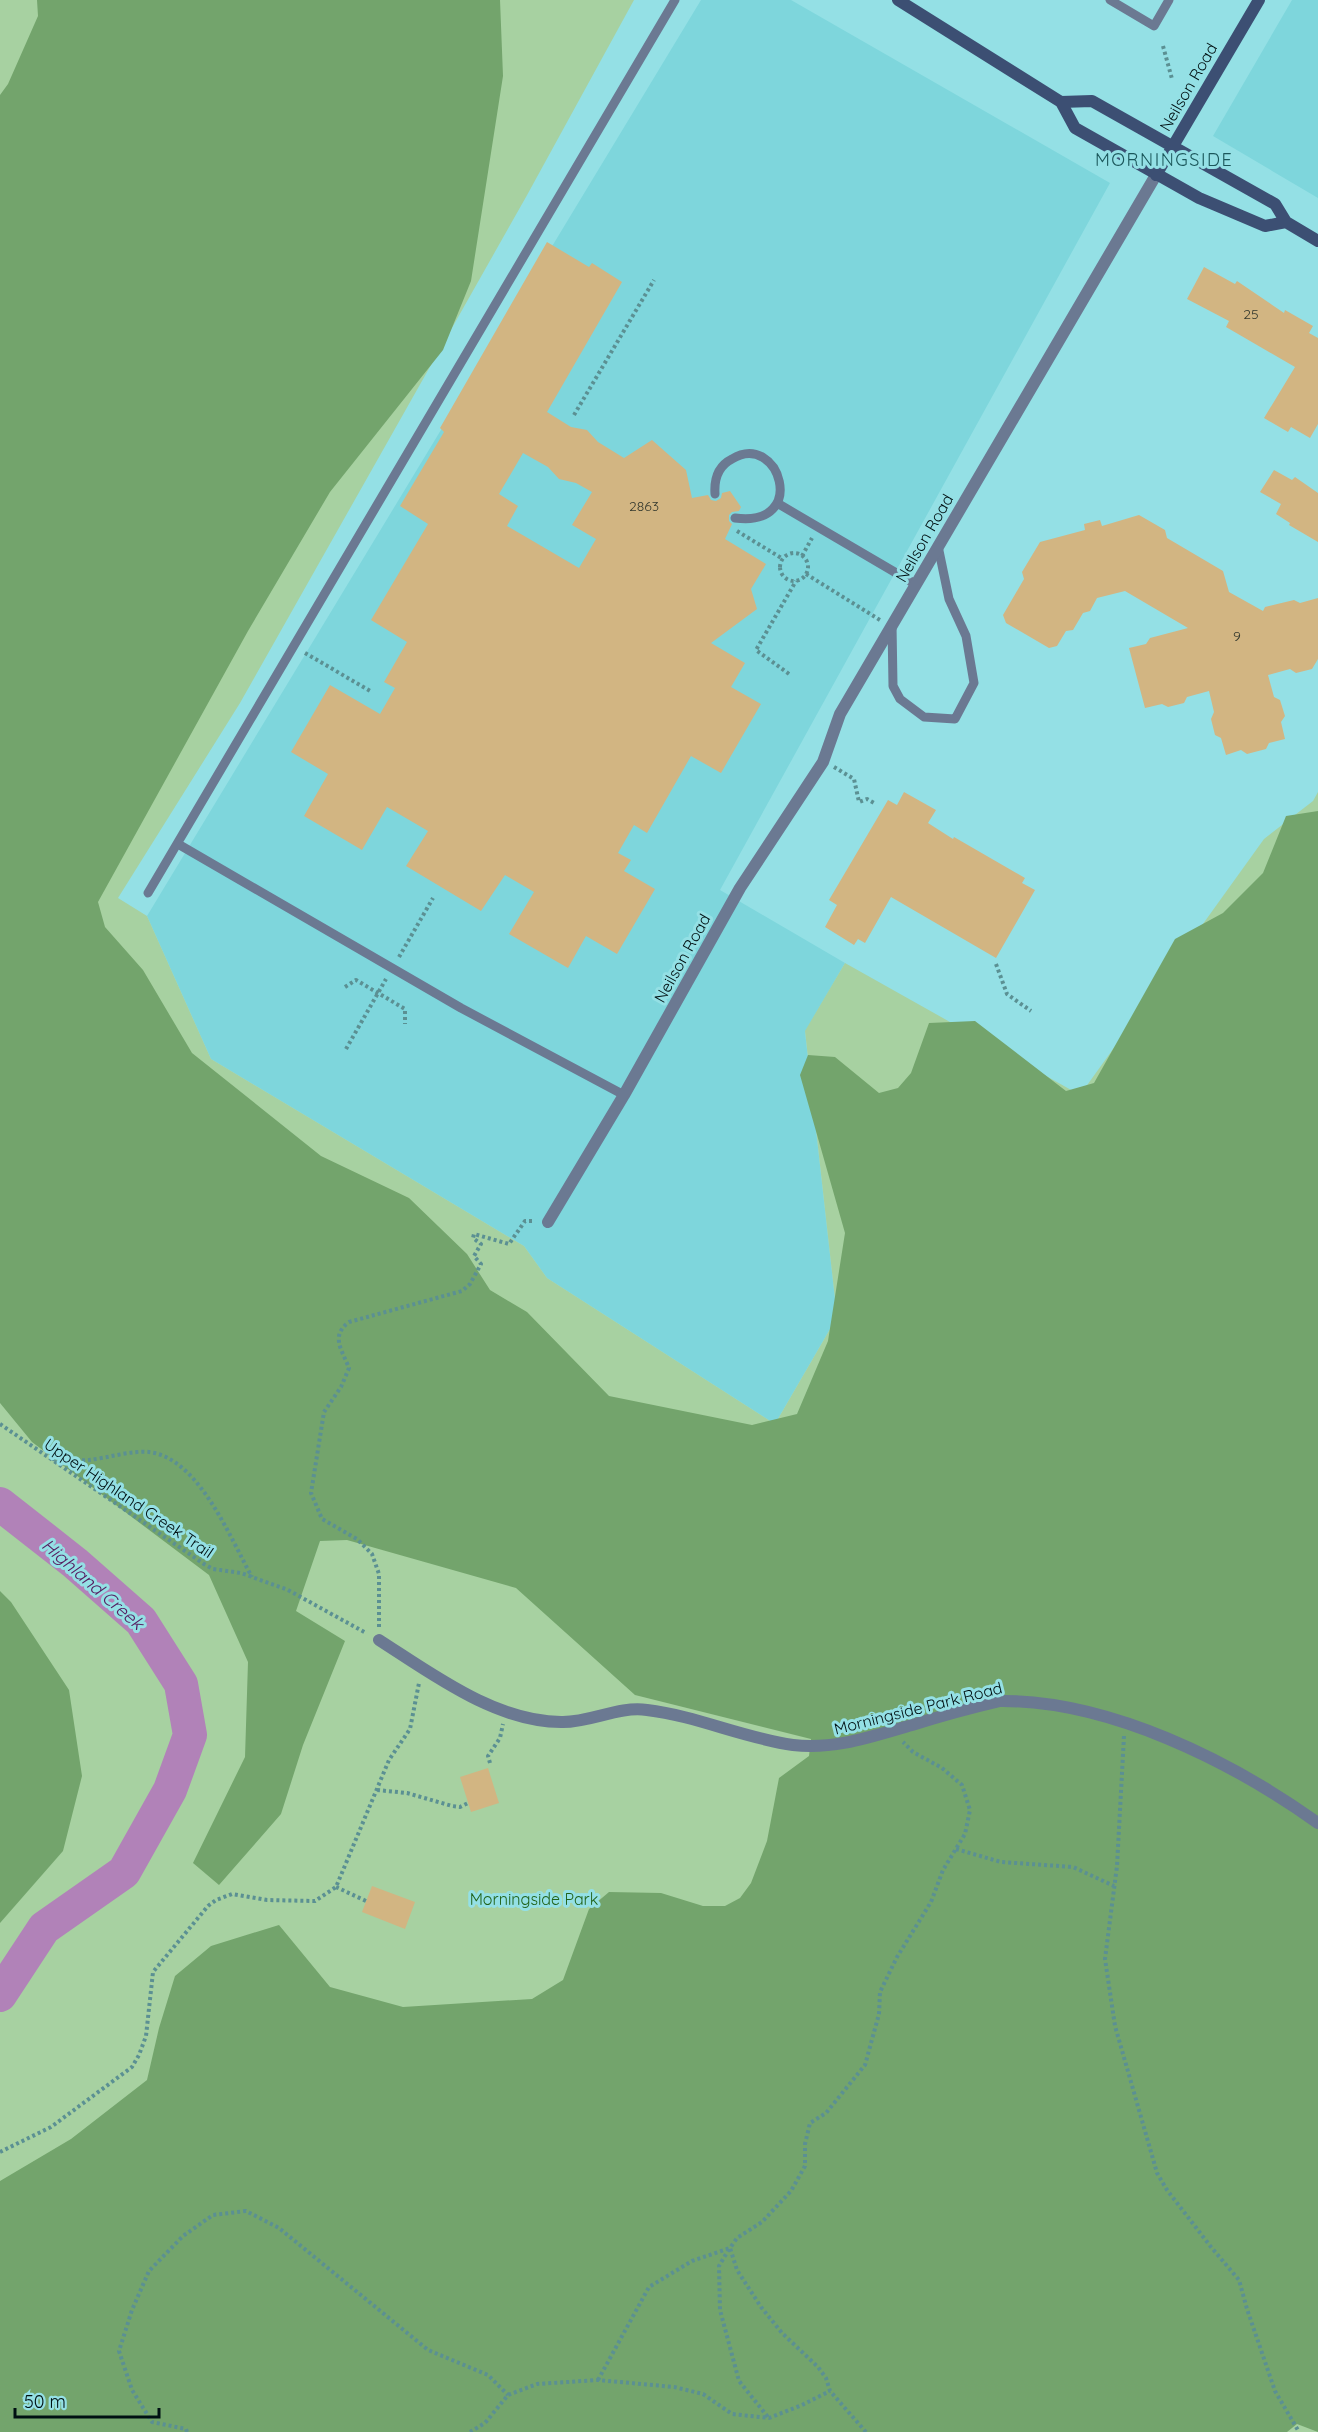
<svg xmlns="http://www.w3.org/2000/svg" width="1318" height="2432" viewBox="0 0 1318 2432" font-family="Quicksand,sans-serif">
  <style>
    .built { fill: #7ed6dc }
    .green { fill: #a7d1a1 }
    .forest { fill: #73a46c }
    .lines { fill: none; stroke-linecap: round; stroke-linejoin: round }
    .river { stroke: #b182b8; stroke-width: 34 }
    .building { fill: #d2b582; fill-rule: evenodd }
    .path { stroke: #5b9093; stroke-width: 4; stroke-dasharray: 3 3; stroke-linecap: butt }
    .lane { stroke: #6b7992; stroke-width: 9 }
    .street { stroke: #6b7992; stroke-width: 12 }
    .secondary { stroke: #3c4f73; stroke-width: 12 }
    .labels { text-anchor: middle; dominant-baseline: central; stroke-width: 6; stroke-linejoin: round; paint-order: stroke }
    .number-label { font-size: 14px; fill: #34392e }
    .street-label { font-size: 16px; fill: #001012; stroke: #94e0e5 }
    .park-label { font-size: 16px; fill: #21631a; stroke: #94e0e5 }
    .neighbourhood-label { font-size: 18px; letter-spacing: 1.5px; fill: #1b575b; stroke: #94e0e5 }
    .water-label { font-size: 18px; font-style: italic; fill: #561b5f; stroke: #94e0e5 }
  </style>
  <rect width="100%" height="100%" fill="#94e0e5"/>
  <path class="built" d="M701,0h90l319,183 -390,707 125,73 -40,69 32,285 -62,107 -228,-146 -23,-32 -313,-187 -64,-143z
    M1292,0h26v198l-105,-62z"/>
  <path class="green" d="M0,0h634l-108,197 -286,506 -122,195 29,18 64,143 313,187 23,32 228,146 62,-107 -32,-286 40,-68 235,132 184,-256 49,-38 5,-9v1640h-1318z"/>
  <path class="forest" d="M37,0h463l3,76 -32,205 -28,69 -113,142 -82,139 -150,271 7,25 38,43 49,83 129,103 88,42 58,56 23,36 37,22 82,84 143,29 45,-11 31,-73 17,-108 -45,-158 8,-20 27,2 44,36 19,-5 13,-15 18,-50 46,-2 91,70 28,-8 81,-144 48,-26 40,-40 23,-57 32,-5v1621l-21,-8 -10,8h-1287v-251l71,-42 76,-59 12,-52 16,-52 36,-30 68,-21 51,62 73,20 129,-8 31,-19 26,-71 20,-17 52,1 42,13h22l15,-8 11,-15 16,-42 12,-63 30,-22 2,-17 -176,-44 -119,-107 -169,-48 -27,1 -24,70 49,30 -42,104 -22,69 -62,71 -26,-22 52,-106 3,-95 -39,-87 -177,-133 -32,-39v-1308l8,-11 30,-68z
    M0,1591l11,11 58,88 13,86 -19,75 -63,72z"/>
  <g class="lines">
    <path class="river" d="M0,1504l75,59 66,58 40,63 9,51 -20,55 -46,82 -80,56 -44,67"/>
  </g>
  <path class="building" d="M547,242l42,25 3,-4 30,19 -75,130 24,15 16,3 11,12 26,16 28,-18 34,30 6,28 16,-3 3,5 5,1 5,-3 1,-5 8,-2 11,16 -2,4 -7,1 -3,3v6l3,3 -7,15 41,25 -15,25 6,20 -46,34 34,20 -14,24 30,17 -40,69 -30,-17 -44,77 -13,-8 -16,28 13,7 -7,11 31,18 -38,65 -31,-18 -18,32 -59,-34 25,-42 -29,-17 -24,36 -75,-45 22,-35 -41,-24 -25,43 -58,-34 24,-42 -37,-22 39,-67 50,29 15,-26 -11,-6 23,-40 -36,-22 57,-96 -28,-18 44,-74 -4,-4zM523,453l25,14 11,12 17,4 16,9 -20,33 24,14 -17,29 -72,-42 11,-20 -19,-12z
    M1204,267l31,17 2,-3 47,32 1,-3 28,16 -4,7 9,5v86l-8,14 -19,-11 -3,5 -24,-14 31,-51 -69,-40 3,-6 -42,-22z
    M1274,470l18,10 3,-3 23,16v49l-29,-17 1,-2 -14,-9 5,-10 -21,-12z
    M1139,515l26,15 2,8 56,33 6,21 34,19 2,-4 29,-7 6,3 18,-5v61l-6,10 -16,4 -6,-4 -22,6 6,22 6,3 5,16 -4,6 4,17 -16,4 -3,6 -19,5 -6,-4 -15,5 -5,-17 -6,-3 -4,-16 3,-7 -5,-21 -22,6 -3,6 -16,4 -6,-3 -17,4 -16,-60 17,-4 4,-6 38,-10 -63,-37 -28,7 -7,13 -7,2 -10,17 -7,1 -9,15 -8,2 -43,-25 -3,-8 21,-36 -2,-7 18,-30 45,-12 -1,-6 16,-4 2,6z
    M904,792l32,18 -8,13 25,16 1,-2 71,41 -3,5 13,7 -39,68 -105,-61 -26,46 -7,-4 -4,6 -29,-18 12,-22 -8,-5 59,-100 9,5z
    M488,1768l11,35 -28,9 -11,-35z
    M372,1886l43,16 -10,27 -43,-17z"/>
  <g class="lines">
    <path class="path" d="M1163,46l9,33
      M574,415l80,-135
      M737,531l46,28
      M780 567a14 14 0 1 1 28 0a14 14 0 1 1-28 0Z
      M802,556l10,-18
      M806,574l74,46
      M305,653l67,39
      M789,674l-33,-24 40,-69
      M834,767l20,12 5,23 8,-3 9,5
      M399,957l34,-59
      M996,964l11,30 24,17
      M345,987l11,-7 49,29v15
      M346,1049l40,-70
      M0,1424l204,140 9,5 28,4 47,17 78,43
      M52,1459c12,1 25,2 37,1 18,-2 44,-10 60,-8 50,6 81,86 103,125
      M379,1627v-53l-7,-20 -15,-15 -35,-20 -11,-26 13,-81 17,-25 8,-19c-7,-18 -19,-32 0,-46l113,-31 8,-7 11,-20 -7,-8 7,-12 -8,-6 1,-4 35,10 16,-23h8
      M1124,1736l-7,130 -12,93 10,67 42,147 10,17 44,57 28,33 8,29 28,82 24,41
      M490,1763l-2,-7 12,-18 3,-14
      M377,1790l30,3 45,13 8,1 8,-4
      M956,1849l45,13 72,5 41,19
      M336,1887l30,14
      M0,2152l51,-25 81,-60 7,-12 7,-19 7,-64 55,-66 8,-6 16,-6 35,6 48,1 21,-14 53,-127 21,-31 9,-46
      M729,2249l-10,17 1,44 19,71 29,36
      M598,2380l51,-93 43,-26 38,-13
      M187,2432l-1,-3 -34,-7 -20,-32 -13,-39 13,-41 17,-39 34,-35 30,-21 33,-4 33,17 149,122 60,25 20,20
      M470,2432l15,-9 23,-28 29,-11 61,-4 76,7 29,7 29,20 37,4 33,-13 28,-14
      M866,2432l-36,-41 -4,-13 -8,-11 -36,-34 -21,-26 -24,-37 -7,-22 7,-10 25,-16 29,-31 14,-25v-22l5,-21 16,-10 39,-48 14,-51 1,-22 17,-35 34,-55 12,-32 22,-36 5,-24 -8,-25 -20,-17 -29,-16 -10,-10"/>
    <path class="lane" d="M1110,0l44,26 15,-26
      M715,494c-1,-15 3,-28 17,-35 47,-29 78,69 3,59
      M777,503l138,81
      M892,624l1,62 7,13 24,18 31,2 19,-36 -8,-47 -17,-37 -11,-53
      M178,844l283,164 163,87
      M148,893l527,-893"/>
    <path class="street" d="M548,1222l76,-127 116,-207 83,-126 17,-48 316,-539
      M379,1640c53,34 118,83 184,82 29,0 55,-16 84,-12 50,6 96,28 146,35 42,5 80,-9 119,-20 29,-9 58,-17 88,-24 109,-1 231,60 318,122"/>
    <path class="secondary" d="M898,0l163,102 14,26 124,70 66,28 21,-4
      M1061,102l31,-1 183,103 11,18 32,19
      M1156,175l103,-175"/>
  </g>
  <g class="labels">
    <g class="number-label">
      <text x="1251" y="314">25</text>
      <text x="644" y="506">2863</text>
      <text x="1237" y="636">9</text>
    </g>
    <g class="street-label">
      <text transform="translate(1188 87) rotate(-60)">Neilson Road</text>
      <text transform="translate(924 538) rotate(-60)">Neilson Road</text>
      <text transform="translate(682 958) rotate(-61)">Neilson Road</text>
      <text transform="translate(129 1498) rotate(34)">Upper Highland Creek Trail</text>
      <text transform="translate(918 1708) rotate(-14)">Morningside Park Road</text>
    </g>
    <g class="park-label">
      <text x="534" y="1899">Morningside Park</text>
    </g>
    <g class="neighbourhood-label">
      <text x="1164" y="159">MORNINGSIDE</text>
    </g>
    <g class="water-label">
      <text transform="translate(93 1584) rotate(41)">Highland Creek</text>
    </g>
  </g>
  <path d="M15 2408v9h144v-9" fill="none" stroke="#001012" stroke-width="3"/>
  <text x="24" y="2408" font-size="18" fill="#001012" stroke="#94e0e5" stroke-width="4.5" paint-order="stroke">50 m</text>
</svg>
